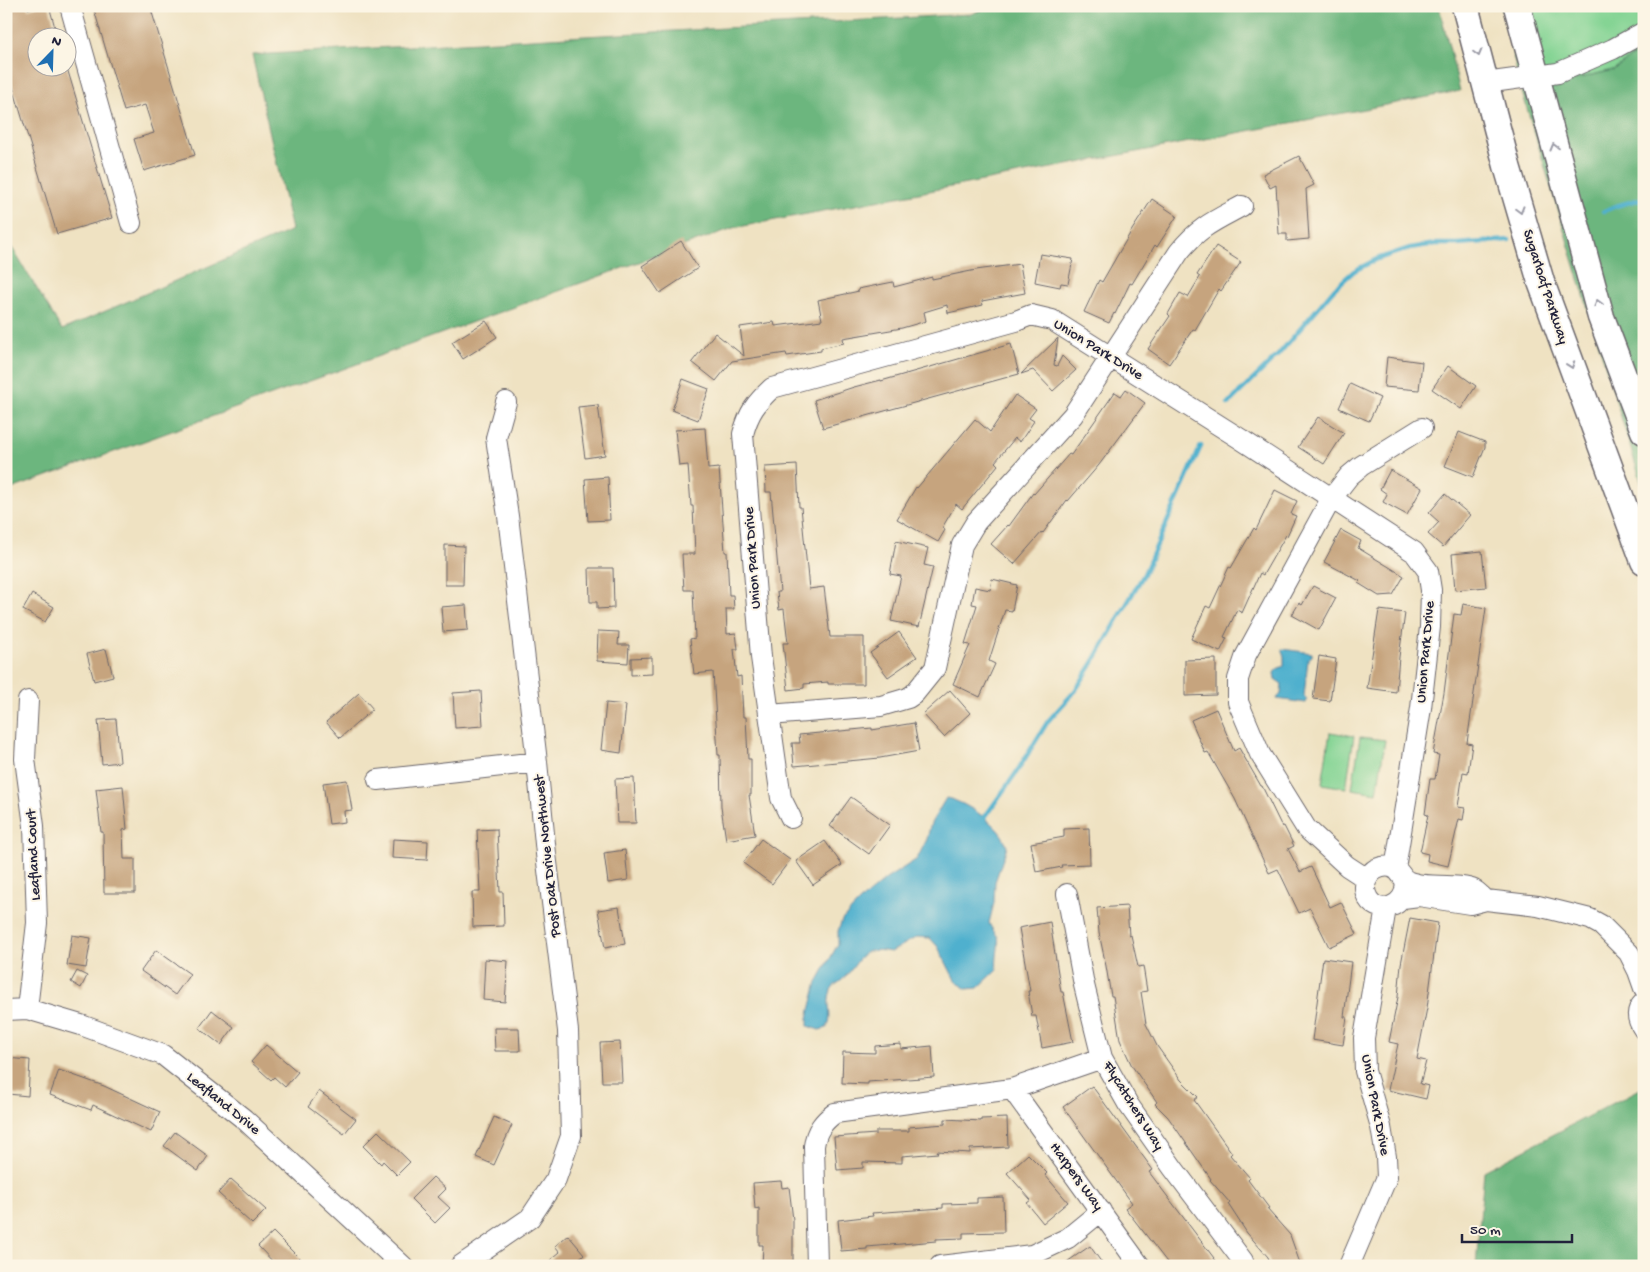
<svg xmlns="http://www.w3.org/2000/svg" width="1650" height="1272" viewBox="0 0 1650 1272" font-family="'Gochi Hand',sans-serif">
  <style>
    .green { fill: #85d494; stroke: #547b68 }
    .forest { fill: #6cb67e; stroke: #476c5c }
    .water { fill: #4fb0ce; stroke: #386984 }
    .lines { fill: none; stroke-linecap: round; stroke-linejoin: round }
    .stream { stroke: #4fb0ce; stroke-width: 4.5 }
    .building { fill: #c6a47e }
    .minor-casing { stroke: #6a656a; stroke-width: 22 }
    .major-casing { stroke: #6a656a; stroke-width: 29 }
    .minor { stroke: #fff; stroke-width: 20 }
    .major { stroke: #fff; stroke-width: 26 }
    .oneway { stroke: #9c9ca7 }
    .labels { text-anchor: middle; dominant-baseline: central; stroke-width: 4; stroke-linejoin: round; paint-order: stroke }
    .street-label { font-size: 15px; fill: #22223b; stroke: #fcf5e5 }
  </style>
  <rect width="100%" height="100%" fill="#fcf5e5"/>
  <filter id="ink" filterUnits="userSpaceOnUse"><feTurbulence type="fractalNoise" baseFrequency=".02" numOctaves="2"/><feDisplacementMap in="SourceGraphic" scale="10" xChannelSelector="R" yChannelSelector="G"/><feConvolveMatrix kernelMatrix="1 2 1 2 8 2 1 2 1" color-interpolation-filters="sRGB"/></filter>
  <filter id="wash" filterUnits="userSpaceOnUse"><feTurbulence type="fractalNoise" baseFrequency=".0096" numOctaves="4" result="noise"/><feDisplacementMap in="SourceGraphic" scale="20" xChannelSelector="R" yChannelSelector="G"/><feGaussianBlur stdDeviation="1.12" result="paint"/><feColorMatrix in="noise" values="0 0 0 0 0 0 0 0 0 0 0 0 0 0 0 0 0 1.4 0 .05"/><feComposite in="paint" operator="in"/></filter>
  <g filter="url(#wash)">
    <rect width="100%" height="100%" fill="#efe2c2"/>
    <path class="green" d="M1501,6h143v42l-31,22 -91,22z
      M1330,732l24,4 -8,52 -24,-4z
      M1360,737l25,3 -8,53 -25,-4z"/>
    <path class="forest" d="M993,6h446l21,85 -727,137 -727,263v-253l56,92 230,-100 -40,-175 719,-41z
      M1644,48v444l-122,-400 91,-22z
      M1644,1087v179h-168l8,-95z"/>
    <path class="water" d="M1282,649l30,4v3l-4,3 -4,37 3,4 -1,3 -29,-4 1,-2 3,-3 1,-10 -7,-5 -1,-6 3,-4 7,-3v-10l-2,-4z
      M946,798c19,3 58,29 61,49l-12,35 -1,21 -5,20c2,5 6,10 9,14 2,7 -3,22 -1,33l-19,18 -12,1 -11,-9 -17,-33 -8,-9 -13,-1 -26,15c-33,-6 -27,5 -46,25 -4,5 -12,8 -14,13 -6,16 3,23 -4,38l-8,2 -11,-4v-8l9,-36 21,-38v-13l4,-11 17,-18 27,-23 31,-20 10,-20 4,-16z"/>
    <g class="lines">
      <path class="stream" d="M1604,211l12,-5 28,-8
        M1228,404l50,-49 56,-66 20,-18 23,-12 33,-11 25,-4h22l52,-4
        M984,818l32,-45 32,-52 27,-30 16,-25 53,-92 57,-128"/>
    </g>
    <g id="blocks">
      <path class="building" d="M6,6h21l1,3 10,-3h11l9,32h-20v30h29l45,150 -55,16 -51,-170z
        M93,6h57l45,149 -51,16 -10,-32 20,-6 -9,-28 -21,6z
        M1299,156l15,29 -8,4 3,50 -22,2v-7h-8l-3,-49 -6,3 -7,-14z
        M1152,199l25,17 -20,31 -2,-2 -23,39 -2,-1 -15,31 -1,-1 -5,10 -25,-11 15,-32 3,2 30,-52z
        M681,241l17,27 -38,25 -18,-27z
        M1216,246l25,16 -20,29 -2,-2 -24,41 -2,-1 -24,35 -21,-15 22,-33 -2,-2 12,-21 8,4 12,-20 -3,-2z
        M1040,254l33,5 -5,25 -7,-1 -1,4 -25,-5z
        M1020,264l5,29 -43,8 1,4 -35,8 -1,-8 -23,7 2,9 -24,7 -59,10 1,5 -23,5v3l-34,5 -1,-3 -54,8 -16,20 -24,-19 23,-29 29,23 -4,-29 34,-5 1,4 47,-6 -4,-20 41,-9 -1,-2 35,-7 1,5 38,-10v2l44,-9z
        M486,321l11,16 -34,22 -11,-17z
        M1058,338l-4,27 3,1 5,-10 14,14 -23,21 -20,-21 -12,4z
        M1011,344l8,30 -196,54 -9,-28 40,-13 27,-7v1z
        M1387,357l35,5 -3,28 -35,-3z
        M1448,366l28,20 -15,23 -29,-20z
        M683,379l26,10 -11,31 -26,-10z
        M1350,384l30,14 -11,23 -30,-13z
        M1126,389l19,14 -46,62 -31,36 -1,-1 -24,33 -1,-1 -28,32 -23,-20 17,-19 1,1 24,-33 1,1 35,-40 2,1 44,-63 6,4z
        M1015,395l21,14 -7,9 5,3 -14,21 -5,-4 -20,24 3,3 -36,44 -6,-5 -14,24 3,2 -7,12 -41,-23 19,-32 1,1 58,-69 15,13z
        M598,405l7,50 -20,3 -7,-51z
        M1318,417l26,16 -20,31 -26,-17z
        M705,428l3,41 11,-1 6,84h2l2,43h4l1,14h-8l1,25 9,-1 2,16h-4l3,28 4,-1 2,41h3l2,42h3v36h-2l6,40 -29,5 -5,-33 -1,-52h-2l-5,-83 -19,2 -4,-35 5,-1 -2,-48h-9l-2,-36h13l-2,-48h-2l-3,-41 -9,1 -4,-36z
        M1459,432l26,10v5l-12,30 -28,-11z
        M797,465l2,42h2l8,82 15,-2 6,50h34v47h-36v-2l-24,2v4l-16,2 -5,-47h5l-4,-34 -5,1 -2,-18h3l-9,-100h-5l-1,-25z
        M1390,470l32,18 -15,27 -24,-13 4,-8 -7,-5z
        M608,477l2,43 -22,1 -3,-42z
        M1275,490l22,11 -6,13 5,2 -9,20 -1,-1 -23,40 -3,-2 -18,40 -5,-3 -13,27 3,1 -7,14 -29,-13 15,-33 4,2 19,-41 2,1 23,-40 2,2z
        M1445,494l25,21 -27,32 -15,-13 11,-12 -10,-9z
        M1341,530l20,11 -3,7 46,28 -11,19 -14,1 -21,-13 2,-2 -36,-19z
        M896,541l32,7 -4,17 9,2 -14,60 -28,-6 10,-45 -11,-2z
        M445,545l19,1 -1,39h-18z
        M1482,551l4,36 -31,3 -3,-36z
        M589,568h24l1,40 -17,1v-7h-7z
        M992,579l25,6 -5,26 -7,-1 -16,51 6,3 -15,33 -27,-13 17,-39 -5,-1 12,-39 -5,-1 3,-17 15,3z
        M1313,586l23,12 -17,32 -27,-15 7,-12 3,2z
        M32,594l22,13 -9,15 -22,-12z
        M1463,604l23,4 -19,135 5,1 -4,29 -5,-1 -5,35 7,1 -2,12 -4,-1 -11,47 -21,-5 1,-7 -8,-2 8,-37 -3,-1 5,-35h5l4,-24 -6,-1 11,-61 10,-79 7,1z
        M466,605l2,25 -25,2 -2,-25z
        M1379,610l26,3 -6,44 -3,35 -29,-4z
        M598,631l21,1 -1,13h11l-1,18 -31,-2z
        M899,632l18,25 -29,20 -18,-24z
        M106,649l7,27 -19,5 -7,-27z
        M1319,656l17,3 -6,42 -17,-2z
        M652,657v17l-21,1v-17z
        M1216,659v36l-31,1v-36z
        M950,690l20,23 -26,24 -21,-23z
        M481,691l2,35 -28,2 -2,-35z
        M359,693l14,16 -33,29 -14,-16z
        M606,703l20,2 -5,48 -20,-3z
        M1216,709l18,42 5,-3 22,38h1l20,41 2,-1 10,20 -6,3 12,23 11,-5 19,40 11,-5 16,32 -28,13 -19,-39 -11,5 -21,-44 -9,4 -34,-74 -27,-47 -3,1 -14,-33z
        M116,719l4,43 -18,2 -4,-44z
        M914,723l5,28 -39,7 -86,8 -2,-23h8l-1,-8 73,-7v2z
        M634,778l2,45h-19l-2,-44z
        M347,780l5,30 -8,1 1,11 -16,2 -6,-41z
        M123,786l4,43 -4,1 1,29h11v34h-31l-1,-61h-2l-5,-43z
        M851,797l39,28 -21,29 -39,-28z
        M1089,828l1,36 -29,1 1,2 -26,5 -5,-29 33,-6v-8z
        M497,829l3,63h3l1,34 -31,1 -1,-35h8l-3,-62z
        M393,839l35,2 -1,19 -35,-2z
        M761,839l29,21 -18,24 -29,-21z
        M825,841l17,24 -29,20 -17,-24z
        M625,850l3,30 -20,3 -4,-30z
        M1127,906l2,30 2,-1 7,32 5,-1 4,25 -6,1 5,32 11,22 24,34 17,17 -4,3 38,53 -2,2 20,23 -2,2 21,28 -2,1 23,26 11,31h-30l-3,-9 -21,-24 -19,-29 2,-1 -20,-23 1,-1 -43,-62 -13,-13 2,-2 -25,-36 -12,-26 -7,-44h-2l-5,-30 -7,-33 -2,-25z
        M619,907l6,37 -20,4 -7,-38z
        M1410,918l28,5 -11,85 -10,51 9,2 -6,23 9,2 -3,13 -38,-9 10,-46 -9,-2 9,-45 3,-33z
        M1050,922l11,70h2l10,50 -31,6 -6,-32h-4l-4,-25h2l-11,-63z
        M72,935l19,3 -5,30 -19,-3z
        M156,950l34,24 -15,21 -34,-24z
        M1323,958l28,4 -7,55h3l-4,28 -31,-5z
        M485,959l23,2 -3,41 -22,-2z
        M77,971l10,5 -6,12 -10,-6z
        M212,1010l22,17 -13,18 -22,-17z
        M494,1028h25l1,23h-25z
        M620,1042l2,40h-20l-2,-39z
        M901,1044v5l31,-3 2,31 -66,5v2l-26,-1 1,-31 32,1v-7z
        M266,1045l32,27 -13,15 -11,-10 -3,3 -20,-18z
        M6,1058l24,2 -2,36 -20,-2 1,-13h-3z
        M59,1070l45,16 56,26 -9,20 -58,-27 -2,5 -41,-15z
        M1092,1086l61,84 -4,2 71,94h-50l-45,-58 7,-5 -69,-96z
        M319,1091l37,28 -12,15 -36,-27z
        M494,1117l18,8 -18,40 -18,-8z
        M1007,1118l1,29 -38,2v4l-33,-2 1,2 -36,3v7l-39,-1v6l-26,2 -3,-33 42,-3v-3h33v-4l36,-3v-5l36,2v-2z
        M378,1131l32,31 -13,13 -14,-14 -2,3 -18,-18z
        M175,1132l33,24 -10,15 -34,-25z
        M1028,1154l19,19 -2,2 23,27 -25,21 -16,-20 4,-3 -24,-27z
        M433,1177l13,12 -8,8 12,11 -15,15 -24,-24z
        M231,1179l35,31 -14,14 -34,-31z
        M781,1181l1,7 7,-1 4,33v46h-31l1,-21h-4v-37l-4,1 -2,-26z
        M1003,1197l1,35 -41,1v5l-27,1v2l-69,6v2l-26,2 -3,-31 35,-4 -1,-3 71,-5v-4l34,-1v-5z
        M273,1232l28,28 -6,6h-18l-19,-20z
        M568,1235l16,19 -13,12h-28l17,-14 -5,-6z
        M1090,1246l14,20h-43z"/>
    </g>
  </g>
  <g filter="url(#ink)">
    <use href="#blocks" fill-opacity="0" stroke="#6a656a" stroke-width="1"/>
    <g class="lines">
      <defs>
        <path id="minor" d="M70,6l61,217
          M1485,83l73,-10 55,-24 31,-17
          M769,715l112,-9 27,-8 6,-4 21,-26 27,-123 14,-23 97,-107 106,-163c20,-25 35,-31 63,-46
          M378,780l159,-18
          M791,818l-10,-20 -20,-141 -18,-223c6,-22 13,-31 29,-46l244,-67 15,-6 21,5 187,118 175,114 14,19 3,19 -1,37 -9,81 -26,161
          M1367,879l-20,-13 -41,-38 -46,-74 -22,-52v-23l8,-24 85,-156 18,-23 12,-10 61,-38
          M1405,880c5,28 -31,38 -39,14 -2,-7 -1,-13 3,-18 5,-9 18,-12 27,-7 4,3 6,9 10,11 2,2 8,3 11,4 14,3 46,0 57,6 4,2 8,7 12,10
          M1067,894l17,91 18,73 26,46 45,64 70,93 1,5
          M1403,898l16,-2 51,8 16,-4 52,6 52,13 11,6 28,28 9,18 6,17
          M1644,1002c-9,9 -7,18 0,28
          M27,1009l10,-86 -3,-97 -9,-67 3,-58
          M6,1010l21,-1 54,16 82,30 81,64 159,147
          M1012,1089l128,177
          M460,1266l70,-48 26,-39 15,-43 -3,-105 -22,-177 -9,-92 -29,-246 -12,-78 10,-36
          M817,1266l-3,-120c2,-16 10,-25 21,-33l177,-24 90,-31
          M940,1266l92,-11 36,-17 33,-27
          M1349,1266l38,-89 -1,-20 -5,-30 -16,-56 -1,-33 22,-130"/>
        <path id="major" d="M1465,6l42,160 34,116 103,279
          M1517,6l84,311 43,114"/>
      </defs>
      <use href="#minor" class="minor-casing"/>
      <use href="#major" class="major-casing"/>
      <use href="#minor" class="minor"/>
      <use href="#major" class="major"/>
    </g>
    <defs><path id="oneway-chevron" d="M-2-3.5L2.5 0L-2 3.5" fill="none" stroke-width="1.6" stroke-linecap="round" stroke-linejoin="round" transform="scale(1.25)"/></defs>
    <g class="oneway">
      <use href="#oneway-chevron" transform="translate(1478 53) rotate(75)"/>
      <use href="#oneway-chevron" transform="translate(1554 147) rotate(-105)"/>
      <use href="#oneway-chevron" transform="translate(1520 210) rotate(74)"/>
      <use href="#oneway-chevron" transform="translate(1598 303) rotate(-105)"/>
      <use href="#oneway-chevron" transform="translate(1571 365) rotate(70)"/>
    </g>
  </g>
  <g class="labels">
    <g class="street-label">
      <text transform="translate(1545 287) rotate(72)">Sugarloaf Parkway</text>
      <text transform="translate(1098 350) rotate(32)">Union Park Drive</text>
      <text transform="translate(753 558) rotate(-94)">Union Park Drive</text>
      <text transform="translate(1426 652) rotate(-85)">Union Park Drive</text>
      <text transform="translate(34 855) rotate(-93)">Leafland Court</text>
      <text transform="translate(548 856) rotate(-96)">Post Oak Drive Northwest</text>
      <text transform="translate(223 1104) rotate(39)">Leafland Drive</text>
      <text transform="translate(1375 1105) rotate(79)">Union Park Drive</text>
      <text transform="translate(1133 1106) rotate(58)">Flycatchers Way</text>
      <text transform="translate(1076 1177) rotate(54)">Harpers Way</text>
    </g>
  </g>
  <rect width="1650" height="1272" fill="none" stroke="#fcf5e5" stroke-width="25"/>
  <g transform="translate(52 52) rotate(23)"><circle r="24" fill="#fcf5e5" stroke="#a5a1a1"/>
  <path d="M0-4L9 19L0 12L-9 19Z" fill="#1f6fb2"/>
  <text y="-8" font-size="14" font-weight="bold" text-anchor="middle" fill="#22223b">N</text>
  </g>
  <path d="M1462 1234v8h110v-8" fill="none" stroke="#22223b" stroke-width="2.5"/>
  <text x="1470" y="1234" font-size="15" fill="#22223b" stroke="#fcf5e5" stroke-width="4" paint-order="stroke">50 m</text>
</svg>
